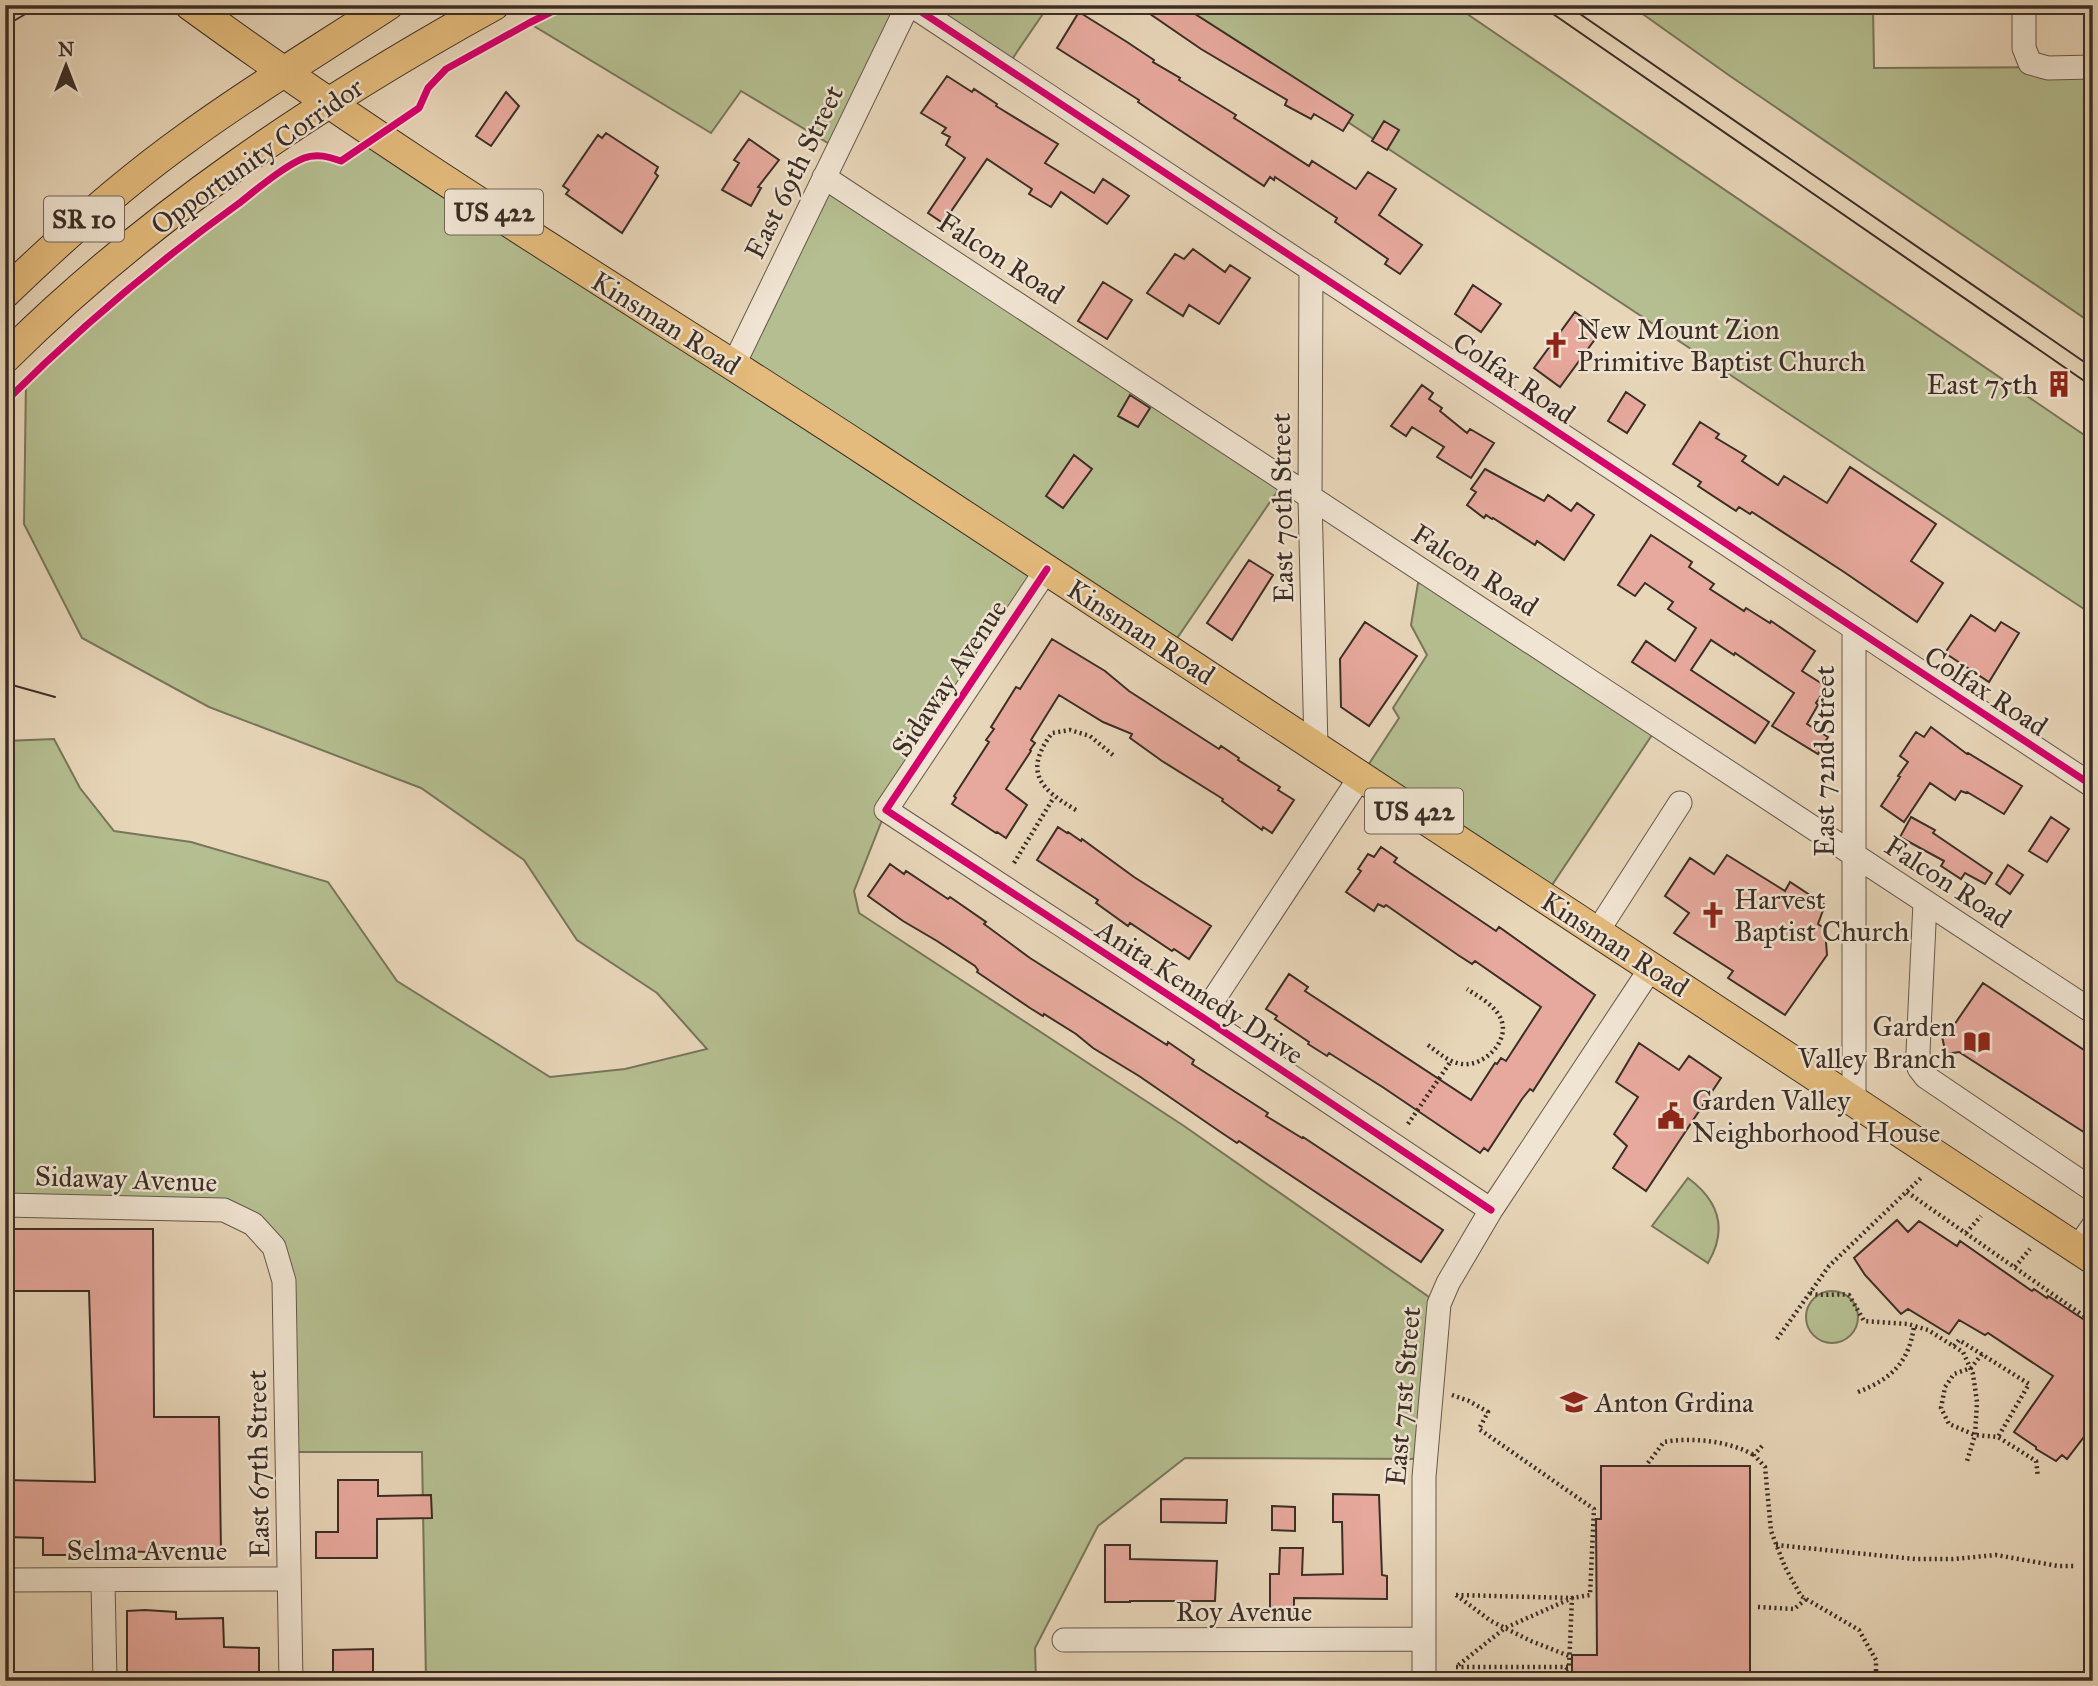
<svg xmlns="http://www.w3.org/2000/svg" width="2098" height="1686" viewBox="0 0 2098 1686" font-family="'IM FELL Great Primer',serif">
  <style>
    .green { fill: #b5be90; stroke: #78765b; stroke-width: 2 }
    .building { fill: #e7a99d; stroke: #3b2e26; stroke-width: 2 }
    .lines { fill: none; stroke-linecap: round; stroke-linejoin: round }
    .minor-casing { stroke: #66584b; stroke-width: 25 }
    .major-casing { stroke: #3b2e26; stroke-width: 32 }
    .path { stroke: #3b2e26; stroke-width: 4.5; stroke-dasharray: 2 3.5; stroke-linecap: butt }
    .minor { stroke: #f0e4d2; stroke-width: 23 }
    .major { stroke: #e4bb7c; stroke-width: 30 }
    .tram { stroke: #3b2e26; stroke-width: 2 }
    .cycleway-casing { stroke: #f0e4d2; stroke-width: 11 }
    .cycleway { stroke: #d6006c; stroke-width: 7 }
    .labels { text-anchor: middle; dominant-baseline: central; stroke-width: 5; stroke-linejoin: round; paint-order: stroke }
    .shield { fill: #f0e4d2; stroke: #71655a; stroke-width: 2 }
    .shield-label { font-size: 26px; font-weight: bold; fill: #3b2e26 }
    .street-label { font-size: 28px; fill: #3b2e26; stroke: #f0e4d2 }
    .poi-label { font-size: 28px; fill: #3b2e26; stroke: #f0e4d2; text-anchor: start }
  </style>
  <rect width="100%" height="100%" fill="#e8d6b9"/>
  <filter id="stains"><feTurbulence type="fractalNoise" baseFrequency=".00286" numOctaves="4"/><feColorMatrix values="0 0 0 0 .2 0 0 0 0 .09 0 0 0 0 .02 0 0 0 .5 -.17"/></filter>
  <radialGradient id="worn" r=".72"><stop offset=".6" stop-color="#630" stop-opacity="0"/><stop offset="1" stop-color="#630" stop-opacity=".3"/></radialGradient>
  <path class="green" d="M565,5h343l-70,144 -97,-58 -30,42 -182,-110z
    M911,5h138l-43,63z
    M1171,5h283l639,436v174z
    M1630,5h243l1,63 219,-1v257l-363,-248z
    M378,136l356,228 90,-187 461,303 -116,170 -121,-80 -162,240 -32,81 5,22 325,213 255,178 -14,155 -240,-1 -87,68 -63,122 1,33h-610l-4,-229h-135l-13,-205 -50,-37 -219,-5v-464l49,-2 26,49 34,43 77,11 137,40 69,99 153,96 75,-8 82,-20 -50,-56 -80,-53 -53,-80 -103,-72 -212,-81 -127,-69 -58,-114 2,-143c68,-62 137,-123 212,-178 19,-13 46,-37 67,-45 12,-5 24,-1 36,3z
    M1418,583l15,1 225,142 -114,171 -183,-121 38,-58 -6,-10 34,-53 -16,-30z
    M1688,1178c31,23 40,51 20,85l-56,-37z
    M1806 1317a26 26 0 1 1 52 0a26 26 0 1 1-52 0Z"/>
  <path class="building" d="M1137,5h44l172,110 -10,16 -29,-17 -3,5 -26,-14 2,-5 -86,-51z
    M1079,12l48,30 27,18 -1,2 27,16 -1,2 57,35 -2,3 75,48 3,-5 44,28 12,-17 28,17 -17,26 43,30 -22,29 -15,-10 3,-5 -53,-37 2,-4 -62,-41 -1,3 -4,-3 -6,9 -98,-65 -28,-19 1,-2 -82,-52z
    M947,76l25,16 2,-3 23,15 -1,2 62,38 -13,19 49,30 9,-14 26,17 -22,28 -46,-32 -10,15 -22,-13 3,-5 -45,-30 -44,64 -15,-10 37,-55 -19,-13 4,-8 -8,-4 4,-5 -25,-15z
    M506,92l13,14 -28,40 -15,-10z
    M1384,121l15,9 -12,20 -15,-9z
    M606,133l52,34 -3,6 3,3 -36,57 -56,-39 3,-4 -6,-4 35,-51 4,3z
    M749,139l30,21 -21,27 3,1 -10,18 -29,-16 17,-27 -5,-3z
    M1193,249l32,23 5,-7 20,13 -31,46 -30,-19 -6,11 -36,-23 28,-39 9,5z
    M1103,282l29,18 -25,39 -29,-18z
    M1473,285l28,19 -20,28 -26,-18z
    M1575,312l26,19 -41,56 -26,-19z
    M1422,385l11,8 -4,6 13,9 -2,3 27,22 3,-4 24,14 -23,35 -34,-21 7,-10 -32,-20 -6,9 -15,-10z
    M1626,392l19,13 -18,28 -19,-12z
    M1130,395l20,13 -12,19 -20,-11z
    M1700,422l19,12 -3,4 30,18 -4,5 36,24 6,-9 43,27 23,-36 86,57 -25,37 32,22 -26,39 -73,-50 -92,-60 -2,2 -11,-7 -3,4 -38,-25 3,-4 -28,-18z
    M1074,455l18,14 -29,39 -17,-12z
    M1485,469l59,32 4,-6 23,16 6,-8 17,12 -30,45 -27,-19 -2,4 -42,-27 -1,1 -6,-4 -2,3 -17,-13 9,-13 -5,-3z
    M1651,535l41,27 -3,5 25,17 -4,5 34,22 2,-3 24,15 1,-2 44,30 -13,20 25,16 -11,16 2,2 -11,19 21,13 -10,17 -46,-28 22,-33 -59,-40 -1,2 -23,-15 -20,30 78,52 -14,21 -123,-81 14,-21 29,20 21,-33 -28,-19 5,-7 -28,-19 -10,13 -17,-11z
    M1249,560l24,15 -41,65 -25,-17z
    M1971,615l24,16 6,-9 18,11 -30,49 -44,-29z
    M1365,622l52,34 -48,70 -28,-19 -1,-48z
    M1052,639l53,32 24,20 90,58 2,-3 18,12 -1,2 42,27 -2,3 16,10 -22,33 -9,-6 -1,3 -40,-29 1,-2 -61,-38 -32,-23 2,-4 -29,-12 -44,-27 -28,45 4,3 -5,7 1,1 -25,38 21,16 -21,33 -9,-6 -1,1 -44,-29 4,-6 -2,-2 35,-54 -3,-2 8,-11 -3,-2 25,-40 4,2z
    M1931,727l36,27 1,-1 54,33 -18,28 -37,-22 -1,1 -5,-2 -6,9 -25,-17 -26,39 -23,-16 19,-29 -2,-1 10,-14 -8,-6 16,-24 8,5z
    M1911,817l24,13 -2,3 59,40 -7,11 -20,-11 -4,6 -20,-13 3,-5 -44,-24z
    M2051,817l18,12 -22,33 -18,-11z
    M1058,827l9,6 1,-1 13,9 1,-2 52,38 77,49 -22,33 -15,-10 -2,2 -42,-28 -2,3 -32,-23 2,-3 -61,-40z
    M1381,847l16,11 -3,4 16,11 86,58 3,-4 96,68 -62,96 -3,-2 -8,10 -34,52 -4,-3 -4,5 -96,-65 -55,-35 -2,3 -19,-12 1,-2 -34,-23 2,-3 -11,-7 23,-35 19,13 -3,4 166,109 24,-37 2,1 4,-6 5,3 35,-54 -66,-46 -3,3 -14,-9 -72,-50 -2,2 -6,-3 -4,7 -28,-19 15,-21 -3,-2 10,-15 6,3z
    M1727,855l58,36 5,-9 35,23 -7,19 7,5 2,26 -42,60 -57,-37 5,-7 -59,-38 15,-20 -24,-17 25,-38 24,16z
    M890,864l14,10 2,-3 42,28 2,-2 36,25 -2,2 46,34 137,87 1,-3 26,18 -2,4 76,49 -2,3 36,22 1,-1 140,93 -22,32 -182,-121 -2,2 -18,-12 -80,-55 -46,-28 -17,-14 -32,-20 -1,2 -13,-8 -53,-36 1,-2 -3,-4 -38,-25 -34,-20 -35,-25z
    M2008,865l15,10 -13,19 -14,-10z
    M1983,983l110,73v82l-134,-86 -13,2 -6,-26 14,-3z
    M1639,1043l40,27 10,-14 32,22 -75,113 -33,-23 14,-22 -13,-12 24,-37 -22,-15z
    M1897,1220l11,12 11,-11 38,25 3,-5 72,50 2,-2 13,9 1,-2 38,25 -1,2 8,5v102l-6,3 -20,26 -5,-4 -6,6 -20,-12v-2l-22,-15 39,-56 -65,-43 -3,2 -26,-15 -10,14 -41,-25 -7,5 -36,-39 -11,-17z
    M5,1229h148l1,188h65l2,137 -140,-4v5h-38v-17l-38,-1v-57l90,2 -6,-191h-84z
    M1601,1466h149v215h-148v-8h-30v-18h25l-1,-136h5z
    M338,1480h40v16l53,-1 1,23 -55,1v39h-61v-26h22z
    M1333,1494l46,1 3,80 5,1v23l-93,-1v20h-24v-44h9l1,-26h23l-1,27 41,-1 -1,-52h-9z
    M1161,1499l66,1 -1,23 -65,-1z
    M1272,1506l23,1v24l-23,-1z
    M1105,1545h25v14l87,2 -2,40h-85v1h-25z
    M145,1610l31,2v7l47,-1 1,29 35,1v29l-132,-1v-65z
    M373,1649v28h-40v-27z"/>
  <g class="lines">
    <defs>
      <path id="minor" d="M911,5l1182,781
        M2024,5v43l6,15 18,5 45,-1
        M824,177l1269,835
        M1311,269l-1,228 6,250
        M734,364l174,-359
        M1047,569l-161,241 316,207 289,193
        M1854,630v472
        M1925,902l-7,150 1,16 7,9 167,113
        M1597,932l83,-129
        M1202,1017l159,-241
        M5,1205l219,5 29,14 21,23 10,34 7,400
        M2077,1249l16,-23
        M5,1580l284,-1
        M103,1581l2,100
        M1064,1640l359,-1
        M1424,1681v-204l15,-173 9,-21 43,-73 160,-242"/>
      <path id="major" d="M190,5c219,160 452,299 679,448 408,267 816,537 1224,806
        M5,293c58,-56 117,-109 183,-156 64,-47 133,-88 200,-132
        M5,358c143,-142 313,-256 489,-353"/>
    </defs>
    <use href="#minor" class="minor-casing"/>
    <use href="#major" class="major-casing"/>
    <path class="path" d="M1076,810c-36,-21 -53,-38 -24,-77l18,-3 20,6 23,19
      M1014,863l40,-66
      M1428,1045c11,8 20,17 34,19 22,3 50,-24 38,-47 -7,-13 -21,-20 -33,-28
      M1408,1124l43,-63
      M1907,1192l174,122 12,6
      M1966,1233l15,-17
      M2015,1267l15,-18
      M1810,1293c13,4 25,0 39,2l15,26 44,3 20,6 35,22 10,22 4,28 -2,33 -8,26
      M1777,1339l52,-73 93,-89
      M1954,1346l5,-6 70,44 -31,53
      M1982,1354l-11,14 -17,6 -9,13 -4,21 8,16 26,11 23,2 38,24 2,16
      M1858,1392c33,-13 51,-29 56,-66
      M1452,1395l17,6 19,11 -9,17 115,80 -4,86 -18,3 -67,30 -49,39
      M1762,1446l-8,9 11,12 6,64 14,36 16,29 58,34 17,30v21
      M1648,1463l16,-21c29,-5 65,-1 90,13
      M1776,1545l139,14h38l43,-4 62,11h18
      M1456,1595l116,3 -3,69
      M1456,1595l35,26 40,20 38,15
      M1758,1607l36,2 12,-10
      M1456,1667h113l-14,14"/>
    <use href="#minor" class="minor"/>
    <use href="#major" class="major"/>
    <path class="tram" d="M1540,5l553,382
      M1567,5l526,363
      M5,26l36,-21
      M5,683l50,14"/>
    <defs>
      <path id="cycleway" d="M911,5l1182,781
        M5,402c72,-72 151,-139 233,-198 18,-14 46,-38 66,-46 13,-5 25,-1 37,3l78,-53 9,-20 18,-19 83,-46 36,-18
        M1047,569l-161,241 316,207 289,193"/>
    </defs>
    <use href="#cycleway" class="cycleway-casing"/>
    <use href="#cycleway" class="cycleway"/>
  </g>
  <defs>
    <symbol id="church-bare" viewBox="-9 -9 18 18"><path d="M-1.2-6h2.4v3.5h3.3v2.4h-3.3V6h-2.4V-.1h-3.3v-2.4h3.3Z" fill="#8f2418" stroke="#f0e4d2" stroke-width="2.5" paint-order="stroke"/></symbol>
    <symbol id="building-bare" viewBox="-9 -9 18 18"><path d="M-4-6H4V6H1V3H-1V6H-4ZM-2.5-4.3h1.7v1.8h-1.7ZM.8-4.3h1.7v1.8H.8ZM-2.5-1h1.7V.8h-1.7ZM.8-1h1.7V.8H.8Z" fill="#8f2418" stroke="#f0e4d2" stroke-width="2.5" paint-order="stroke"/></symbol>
    <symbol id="library-bare" viewBox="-9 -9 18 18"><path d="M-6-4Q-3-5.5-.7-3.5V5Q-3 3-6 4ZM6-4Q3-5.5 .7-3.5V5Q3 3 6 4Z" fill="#8f2418" stroke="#f0e4d2" stroke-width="2.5" paint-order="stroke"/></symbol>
    <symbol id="civic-bare" viewBox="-9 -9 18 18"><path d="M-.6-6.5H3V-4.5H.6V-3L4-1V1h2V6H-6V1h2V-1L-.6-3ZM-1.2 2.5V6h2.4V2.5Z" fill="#8f2418" stroke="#f0e4d2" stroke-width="2.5" paint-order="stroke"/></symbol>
    <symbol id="school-bare" viewBox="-9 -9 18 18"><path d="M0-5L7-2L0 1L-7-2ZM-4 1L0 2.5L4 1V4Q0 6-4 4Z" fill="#8f2418" stroke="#f0e4d2" stroke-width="2.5" paint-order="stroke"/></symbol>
  </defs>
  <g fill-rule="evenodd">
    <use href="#church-bare" x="1537" y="326" width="38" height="38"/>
    <use href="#building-bare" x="2040" y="365" width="38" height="38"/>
    <use href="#church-bare" x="1694" y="896" width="38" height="38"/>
    <use href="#library-bare" x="1958" y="1023" width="38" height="38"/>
    <use href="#civic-bare" x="1652" y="1097" width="38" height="38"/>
    <use href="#school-bare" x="1555" y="1383" width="38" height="38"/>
  </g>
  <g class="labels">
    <g class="shield">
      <rect x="445" y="189.5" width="98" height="45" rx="5"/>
      <rect x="44" y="196.5" width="80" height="45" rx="5"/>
      <rect x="1365" y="788.5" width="98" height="45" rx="5"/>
    </g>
    <g class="shield-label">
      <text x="494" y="212">US 422</text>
      <text x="84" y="219">SR 10</text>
      <text x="1414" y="811">US 422</text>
    </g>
    <g class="street-label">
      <text transform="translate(257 156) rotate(-35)">Opportunity Corridor</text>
      <text transform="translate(794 172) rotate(-64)">East 69th Street</text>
      <text transform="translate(1001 258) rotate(33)">Falcon Road</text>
      <text transform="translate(666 323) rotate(32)">Kinsman Road</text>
      <text transform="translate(1514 378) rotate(34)">Colfax Road</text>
      <text transform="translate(1282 508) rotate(-91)">East 70th Street</text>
      <text transform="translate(1475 570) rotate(33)">Falcon Road</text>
      <text transform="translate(1141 632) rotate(33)">Kinsman Road</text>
      <text transform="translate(949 678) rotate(-56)">Sidaway Avenue</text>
      <text transform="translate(1986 691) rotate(33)">Colfax Road</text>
      <text transform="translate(1824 761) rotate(-90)">East 72nd Street</text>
      <text transform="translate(1948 882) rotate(33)">Falcon Road</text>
      <text transform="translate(1615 944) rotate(33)">Kinsman Road</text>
      <text transform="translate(1200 992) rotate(33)">Anita Kennedy Drive</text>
      <text transform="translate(126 1179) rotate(2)">Sidaway Avenue</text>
      <text transform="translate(1403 1396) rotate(-85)">East 71st Street</text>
      <text transform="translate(258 1464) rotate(-91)">East 67th Street</text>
      <text x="147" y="1550">Selma Avenue</text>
      <text x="1244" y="1611">Roy Avenue</text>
    </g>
    <g class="poi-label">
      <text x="1577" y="329">New Mount Zion<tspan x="1577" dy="32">Primitive Baptist Church</tspan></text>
      <text x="2038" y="384" text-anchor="end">East 75th</text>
      <text x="1734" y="899">Harvest<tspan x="1734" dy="32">Baptist Church</tspan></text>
      <text x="1956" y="1026" text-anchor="end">Garden<tspan x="1956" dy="32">Valley Branch</tspan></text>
      <text x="1692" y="1100">Garden Valley<tspan x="1692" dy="32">Neighborhood House</tspan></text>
      <text x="1595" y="1402">Anton Grdina</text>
    </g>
  </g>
  <rect width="2098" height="1686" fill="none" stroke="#e8d6b9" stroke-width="28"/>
  <rect x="7" y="7" width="2084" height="1672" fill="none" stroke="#3b2e26" stroke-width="3.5"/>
  <rect x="14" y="14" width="2070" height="1658" fill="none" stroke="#3b2e26" stroke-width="2"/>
  <g transform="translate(66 66)" stroke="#f0e4d2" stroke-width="5" paint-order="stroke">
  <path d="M0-5L12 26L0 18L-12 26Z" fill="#3b2e26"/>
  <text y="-10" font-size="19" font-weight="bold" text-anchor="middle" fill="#3b2e26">N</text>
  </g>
  <rect width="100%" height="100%" filter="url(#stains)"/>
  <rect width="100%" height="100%" fill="url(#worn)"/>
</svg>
